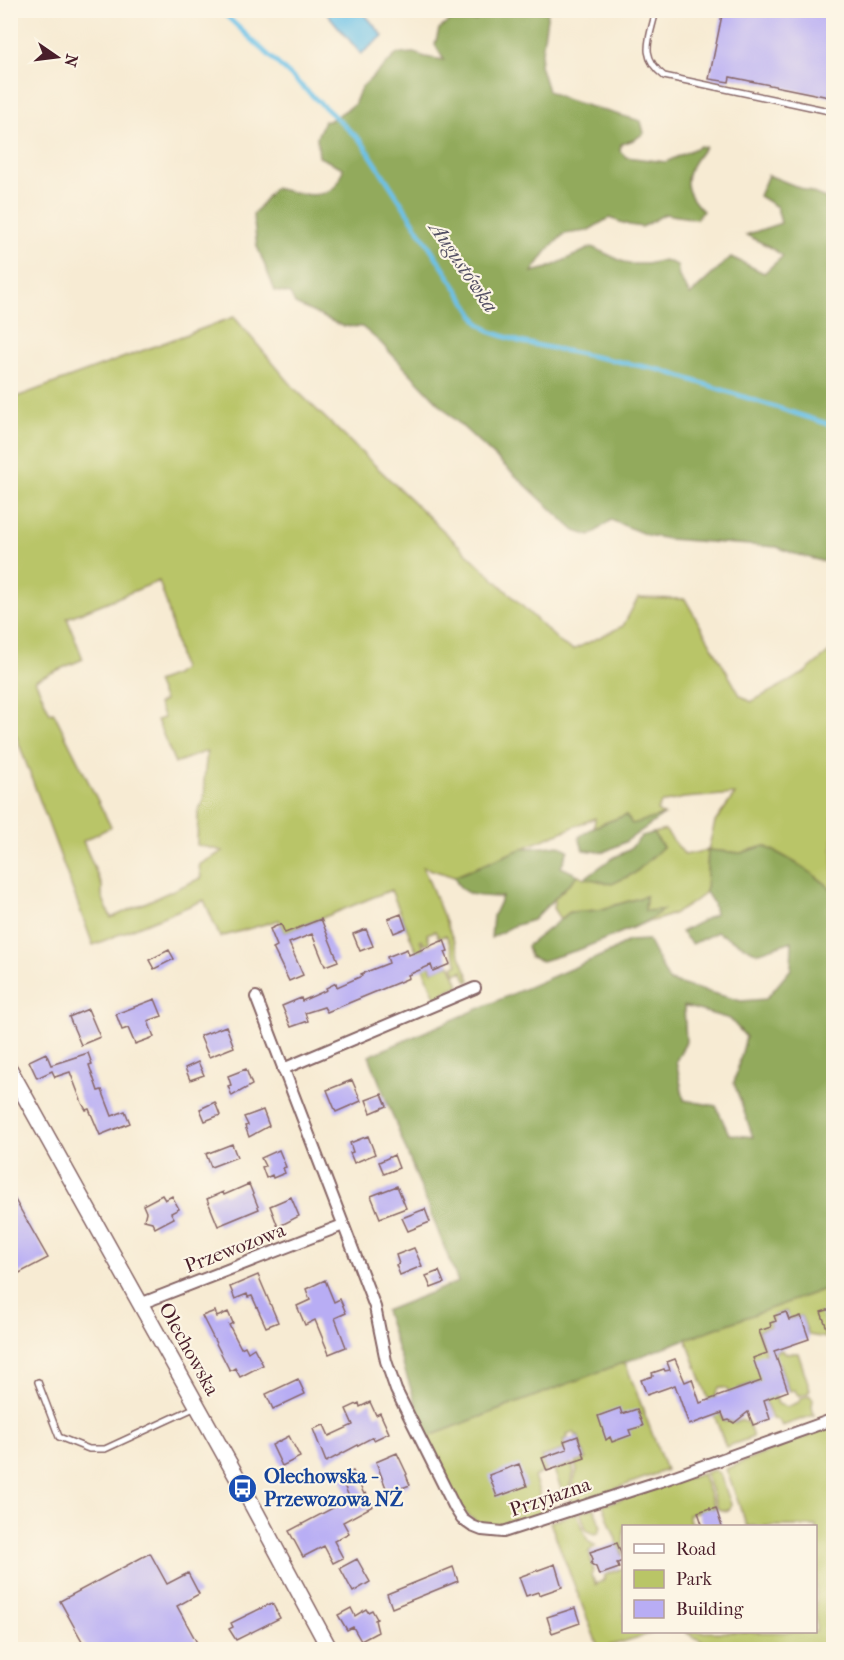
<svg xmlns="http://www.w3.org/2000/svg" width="844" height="1660" viewBox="0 0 844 1660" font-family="'IM FELL French Canon',serif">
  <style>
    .green { fill: #b9c567; stroke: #827249; stroke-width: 1.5; fill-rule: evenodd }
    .forest { fill: #92aa5c; stroke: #6e6444; stroke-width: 1.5; fill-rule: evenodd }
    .water { fill: #6cc2e9; stroke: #5b708a; stroke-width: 1.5 }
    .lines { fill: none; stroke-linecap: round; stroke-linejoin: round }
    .stream { stroke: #6cc2e9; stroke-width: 4.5 }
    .building { fill: #b8adf4 }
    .lane-casing { stroke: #876666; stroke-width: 8 }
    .street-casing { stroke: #876666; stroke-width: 14 }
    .secondary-casing { stroke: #876666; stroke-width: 18 }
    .lane { stroke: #fff; stroke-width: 5 }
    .street { stroke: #fff; stroke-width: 10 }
    .secondary { stroke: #fff; stroke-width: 15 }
    .labels { text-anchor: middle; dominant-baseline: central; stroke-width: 4.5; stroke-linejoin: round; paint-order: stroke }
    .street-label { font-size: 20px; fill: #4a1f2b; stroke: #fcf5e5 }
    .transit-label { font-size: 20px; font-weight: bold; fill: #164399; stroke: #fcf5e5; text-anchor: start }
    .water-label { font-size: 21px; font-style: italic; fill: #545064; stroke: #fcf5e5 }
  </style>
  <rect width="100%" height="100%" fill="#fcf5e5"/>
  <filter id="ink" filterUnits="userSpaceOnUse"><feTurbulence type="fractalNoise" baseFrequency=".0167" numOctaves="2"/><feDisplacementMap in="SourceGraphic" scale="12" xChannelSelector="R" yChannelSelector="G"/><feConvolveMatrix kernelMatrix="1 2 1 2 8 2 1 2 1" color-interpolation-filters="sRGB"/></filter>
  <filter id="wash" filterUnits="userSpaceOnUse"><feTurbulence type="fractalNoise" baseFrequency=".008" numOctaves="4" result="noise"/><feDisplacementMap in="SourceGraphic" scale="24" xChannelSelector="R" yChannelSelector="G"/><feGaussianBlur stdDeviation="1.35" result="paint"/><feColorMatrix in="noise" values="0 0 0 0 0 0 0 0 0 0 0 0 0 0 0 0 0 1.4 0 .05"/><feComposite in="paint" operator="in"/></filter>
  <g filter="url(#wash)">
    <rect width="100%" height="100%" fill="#f7ebd3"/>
    <path class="green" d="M234,317l61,72 267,255 11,6 50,-24 15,-28 47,1 55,96 11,7 52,-28 30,-25v242l-8,-8 -60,-37 -24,7 -33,-3 -2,42c-21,18 -35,25 -62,31l18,-13 -17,1 1,-15 -47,14 -29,2 -10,7 -7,-11 2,-10 23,-23 7,3 78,-31 -10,-14 12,-3 20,25 23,-5 7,-28 20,-28 -51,4 -23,5 -4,8 7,4 -32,10 -6,-10 -32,12 1,-9 -141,59 -31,-10 47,113 -3,2 -5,-11 -6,3 -3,-8 5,-2 -12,-29 -7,3 -4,-7 -8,3 3,9 -6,2 -2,-6 -2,1 12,31 18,-7 9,21 -15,7 -2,5 -6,2 -45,-109 -106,43 -6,-13 -59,17 -16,-37 -111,45 -82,-223v-323zM159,581l8,24 15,64 -7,6 -19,7 8,19 -6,3 6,14 -7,2 18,43 32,-12 -3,30 1,12 -7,20 -1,32 26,6 -24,14 2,13 -90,40 -9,-22v-10l-19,-45 28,-14 -56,-112 -2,-3 -3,1 -15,-33 48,-21 -16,-41z
      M833,1286v56l-7,-4 -17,-3 -8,-19 -12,3 -3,-8 -13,5 1,4 -5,2 1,4 -12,5 8,24 15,-5 5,3h12l12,36 -2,4 -9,3 -5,-6 -5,1 -10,-28 -14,4 13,37 9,3 12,-5 2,-4 8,-3 4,4 -1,8 2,8 -32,11 -3,-6 -7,-1 -14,-37 -19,6v2l-9,4 -4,-6h-7c-9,9 1,23 5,34l6,-1 4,2 7,-3 7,3 5,14 -27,10 -40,-108z
      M625,1362l41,108 -92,34 -6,-8 9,-25 -2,-8 11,-4 -8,-24 -3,1 -2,-4 -6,2 1,4 -5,2 2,9 -24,8 5,14 -12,6 10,30 9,-3 -1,8c-17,5 -37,15 -54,15 -42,1 -57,-58 -71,-90z
      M833,1426v223h-117l-31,-17h131v-106h-69l-21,-57z
      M572,1464l2,8 -9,27 -11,-29z
      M714,1470l6,4 11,30 -1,4 -3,3 -9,-2 -13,-36z
      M702,1474l13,34 -27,7 3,9 4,-1 1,3h-72l-1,32 -20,-53z
      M594,1508l7,19 -3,6 -4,1 -7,-3 -7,-19z
      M577,1513l10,26 2,3 7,4 -7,5 4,19 -2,6 4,6v3l9,-5 1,-5 18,-7 1,64h32l-57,17 -49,-127z"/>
    <path class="forest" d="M485,11h63l-8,54 8,26 19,9 74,21 3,12 -10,7 -13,4 -1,7 6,6 40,5 34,-16 5,1c-20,25 -27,40 -2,64l-7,8 -31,-5 -23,13 -13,-2 -20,-7 -22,13 -23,3 -18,18 -14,20 16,-4 44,-21 36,17h19l17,-4 13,5 2,12 11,18 41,-38 33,16 19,-17 -15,-10 -22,-11 35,-12 -4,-16 -18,-11 9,-21 65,26v363l-38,-10 -18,-7 -109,-8 -21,-4 -36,-15 -21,16 -15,-5 -124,-115 -71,-74 -18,-15 -20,-1 -47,-22 -5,-10 -15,-3 -18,-45 -4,-31 21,-27c27,6 63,18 69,-20l-24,-11 -2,-20 7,-16h5l25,-16 7,-17 36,-34 17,-1 11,4 19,3 -9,-15 4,-16 13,-9 24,1z
      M626,815l6,9 32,-9 -39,27 -21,10 -21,-2 -4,-13 15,-10z
      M653,833l10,14 -28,26 -23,11 -27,-6 26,-19 18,-9 13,-14z
      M558,845l10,5 -7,17 17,8 -45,45 -20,6 -22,12 2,-22 9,-19c-21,-1 -39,2 -48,-20l69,-29 22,-1z
      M764,846c25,12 50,26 69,45v395l-147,53 -259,98 -42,-126 73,-29 -89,-226 243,-105 16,-10 20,-1 21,41 72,20 25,-2 25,-30 1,-28 -35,12 -40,-21 -25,12 -11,-12 34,-18 -2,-11 -7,-11 2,-42 33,3zM684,1006l46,13 16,18 -12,46 19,54 -24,-3 -13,-28 -32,-6 -8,-39 10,-19z
      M646,896l-1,15 18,-1 -19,13 -63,26 -39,12 -12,-4 -3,-11 43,-34 29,-2z"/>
    <path class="water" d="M325,11h37l21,25 -22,18z"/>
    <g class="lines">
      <path class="stream" d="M220,10l142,132 117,181 12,9 30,10 140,28 173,56"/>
    </g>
    <g id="blocks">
      <path class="building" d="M723,10h111v88l-104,-21 -1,5 -20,-3z
        M401,914l5,14 -12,5 -6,-14z
        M321,919l17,42 -13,5 -13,-32 -23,9 14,32 -14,6 -16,-33 4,-2 -7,-17 11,-5 4,9z
        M366,929l7,17 -13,5 -7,-17z
        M444,940l4,11 -3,1 5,12 -17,7 -2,-6 -23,10 1,3 -82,34 -3,-5 -19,6 3,8 -17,6 -9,-21 19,-8 1,3 25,-11 -1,-2 10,-5 1,4 25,-11 -1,-2 28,-11 -2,-6 20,-8 2,6z
        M169,950l5,9 -20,10 -5,-9z
        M155,999l7,17 -14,5 6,16 -19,7 -7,-16 -6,2 -6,-16z
        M88,1009l12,28 -19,8 -12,-28z
        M226,1026l8,21 -25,10 -9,-21z
        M46,1053l5,12 37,-12 4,11 -3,1 9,26 4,-1 10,26 13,-5 5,12 -30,12 -11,-26 -3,1 -4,-7 -12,-31 -15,5 -3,-6 -15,7 -8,-17z
        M198,1062l6,13 -14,5 -5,-12z
        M246,1069l6,16 -20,11 -4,-10 3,-1 -3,-9z
        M352,1080l9,21 -25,11 -9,-22z
        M382,1094l5,12 -16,7 -5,-13z
        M215,1102l5,13 -15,6 -5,-12z
        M263,1110l6,16 -20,11 -4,-11 3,-1 -4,-8z
        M368,1136l7,18 -21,9 -4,-10 3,-1 -3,-9z
        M232,1144l5,13 -26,10 -5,-13z
        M279,1150l7,17 -3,1 2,5 -12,5 -1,-3 -6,3 -4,-11 3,-1 -4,-8z
        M394,1155l5,13 -15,6 -5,-12z
        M249,1184l10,25 -41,17 -11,-27 16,-7 1,3z
        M397,1186l9,22 -26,10 -9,-22z
        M10,1191l38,67 -38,20z
        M162,1195l3,5 7,-4 7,13 -8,4 3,5 -19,10 -3,-6 -8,-2 2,-8 -3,-7z
        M291,1197l8,19 -21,11 -8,-21z
        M425,1209l5,13 -22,9 -6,-13z
        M414,1248l8,18 -22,9 -4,-10 3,-1 -3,-9z
        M439,1271l5,12 -13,5 -5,-12z
        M258,1275l20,47 -12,5 -14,-31 -4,1 -1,-3 -12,5 -5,-12z
        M325,1280l9,22 6,-3 6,14 -11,5 11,29 -17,7 -14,-34 -10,5 -8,-19 13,-6 -4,-11z
        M834,1308v33l-2,1 -11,-30z
        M215,1311l2,6 11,-5 5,11 -4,2 12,23 4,-2 3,6 6,-4 9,17 -23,12 -5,-9 -5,3 -28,-55z
        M786,1312l3,8 12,-4 8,23 -35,12 14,40 -24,9 6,19 -17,6 -5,-13 -14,11 -5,-3 -4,1 -3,-8 -33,12 -14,-40 -28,10 -6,-15 12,-4 -1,-3 12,-4 1,2 5,-1 -3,-8 8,-3 10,23 7,-3 8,24 61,-22 -8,-23 14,-5 -8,-22 12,-4 -1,-4 6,-2 -2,-5z
        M298,1379l7,15 -32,15 -7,-15z
        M370,1402l6,13 4,-2 9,20 -15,7 -1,-3 -47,25 -13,-33 11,-4 5,11 24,-11 -7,-16 13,-6 1,4z
        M620,1408l2,6 15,-5 6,17 -14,4 2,5 -19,7 -2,-5 -4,3 -8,-24z
        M289,1436l11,21 -18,9 -10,-21z
        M578,1436l7,22 -38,13 -5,-13 25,-9 -3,-8z
        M397,1453l10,21 -1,1 4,10 -22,8 -12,-31z
        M519,1464l8,22 -30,11 -8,-22z
        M353,1471l11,23 2,-1 7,13 -30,16 6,11 -15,8 9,17 -10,5 -9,-17 -21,11 -14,-26 61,-32 -10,-23z
        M710,1508v2l6,-2 6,19h-19l-5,-15z
        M617,1543l7,18 -7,2 2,5 -20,7 -3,-8 -5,-3 2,-5 -3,-7z
        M150,1553l17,31 21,-11 11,21 -22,12 24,44h-114l-27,-49z
        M357,1559l13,23 -17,10 -13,-24z
        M555,1564l7,23 -23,8 -1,-3 -12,4 -7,-19z
        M453,1567l5,14 -66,27 -5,-14z
        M272,1603l8,15 -44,22 -7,-11 4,-2 -2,-4z
        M351,1608l4,8 11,-7 2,3 4,-2 5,9 -2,1 3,12 -17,9 -8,-14 -6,3 -9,-15z
        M575,1608l5,15 -28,10 -5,-16z"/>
    </g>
  </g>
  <g filter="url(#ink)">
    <use href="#blocks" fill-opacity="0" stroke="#876666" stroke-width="1.5"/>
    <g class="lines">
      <defs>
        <path id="lane" d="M656,10c-6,29 -18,45 8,66l170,36
          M38,1382l21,55 30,12h16l91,-42"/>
        <path id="street" d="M256,997l119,310 11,54 10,29 59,118 7,11 10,7 10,4 21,2 158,-51 173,-62
          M283,1069l192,-81
          M140,1304l203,-79"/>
        <path id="secondary" d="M10,1070l233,418 87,162"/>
      </defs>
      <use href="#lane" class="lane-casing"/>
      <use href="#street" class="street-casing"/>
      <use href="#secondary" class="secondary-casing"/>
      <use href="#lane" class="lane"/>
      <use href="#street" class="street"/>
      <use href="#secondary" class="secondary"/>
    </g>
  </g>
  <defs>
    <symbol id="bus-disc" viewBox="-11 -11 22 22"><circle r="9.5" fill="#1a4fb4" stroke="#fcf5e5"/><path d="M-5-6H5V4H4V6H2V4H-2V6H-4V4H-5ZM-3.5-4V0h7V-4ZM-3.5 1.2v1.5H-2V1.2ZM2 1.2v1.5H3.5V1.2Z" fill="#fff"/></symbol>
  </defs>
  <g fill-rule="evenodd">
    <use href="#bus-disc" x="226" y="1472" width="33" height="33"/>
  </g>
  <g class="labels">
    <g class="street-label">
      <text transform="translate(235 1248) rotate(-21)">Przewozowa</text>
      <text transform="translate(189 1349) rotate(61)">Olechowska</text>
      <text transform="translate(550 1497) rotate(-19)">Przyjazna</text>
    </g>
    <g class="transit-label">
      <text x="264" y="1476">Olechowska -<tspan x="264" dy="23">Przewozowa NŻ</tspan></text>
    </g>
    <g class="water-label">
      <text transform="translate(464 267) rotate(56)">Augustówka</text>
    </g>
  </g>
  <rect width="844" height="1660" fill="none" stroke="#fcf5e5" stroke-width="36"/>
  <rect x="622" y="1525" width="195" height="108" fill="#fcf5e5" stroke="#b59f9b" stroke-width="1.5"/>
  <rect x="634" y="1544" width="30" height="9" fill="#ffffff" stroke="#b59f9b" stroke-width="1.5"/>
  <text x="676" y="1555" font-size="18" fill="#4a1f2b">Road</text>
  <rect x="634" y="1570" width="30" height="18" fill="#b9c567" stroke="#b59f9b" stroke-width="1.5"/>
  <text x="676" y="1585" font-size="18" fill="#4a1f2b">Park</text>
  <rect x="634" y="1600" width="30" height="18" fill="#b8adf4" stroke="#b59f9b" stroke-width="1.5"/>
  <text x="676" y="1615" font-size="18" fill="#4a1f2b">Building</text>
  <g transform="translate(57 57) rotate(104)" stroke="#fcf5e5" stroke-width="4.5" paint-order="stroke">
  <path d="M0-4.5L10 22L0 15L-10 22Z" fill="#4a1f2b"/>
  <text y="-9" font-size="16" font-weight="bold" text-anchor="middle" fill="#4a1f2b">N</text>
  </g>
</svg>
